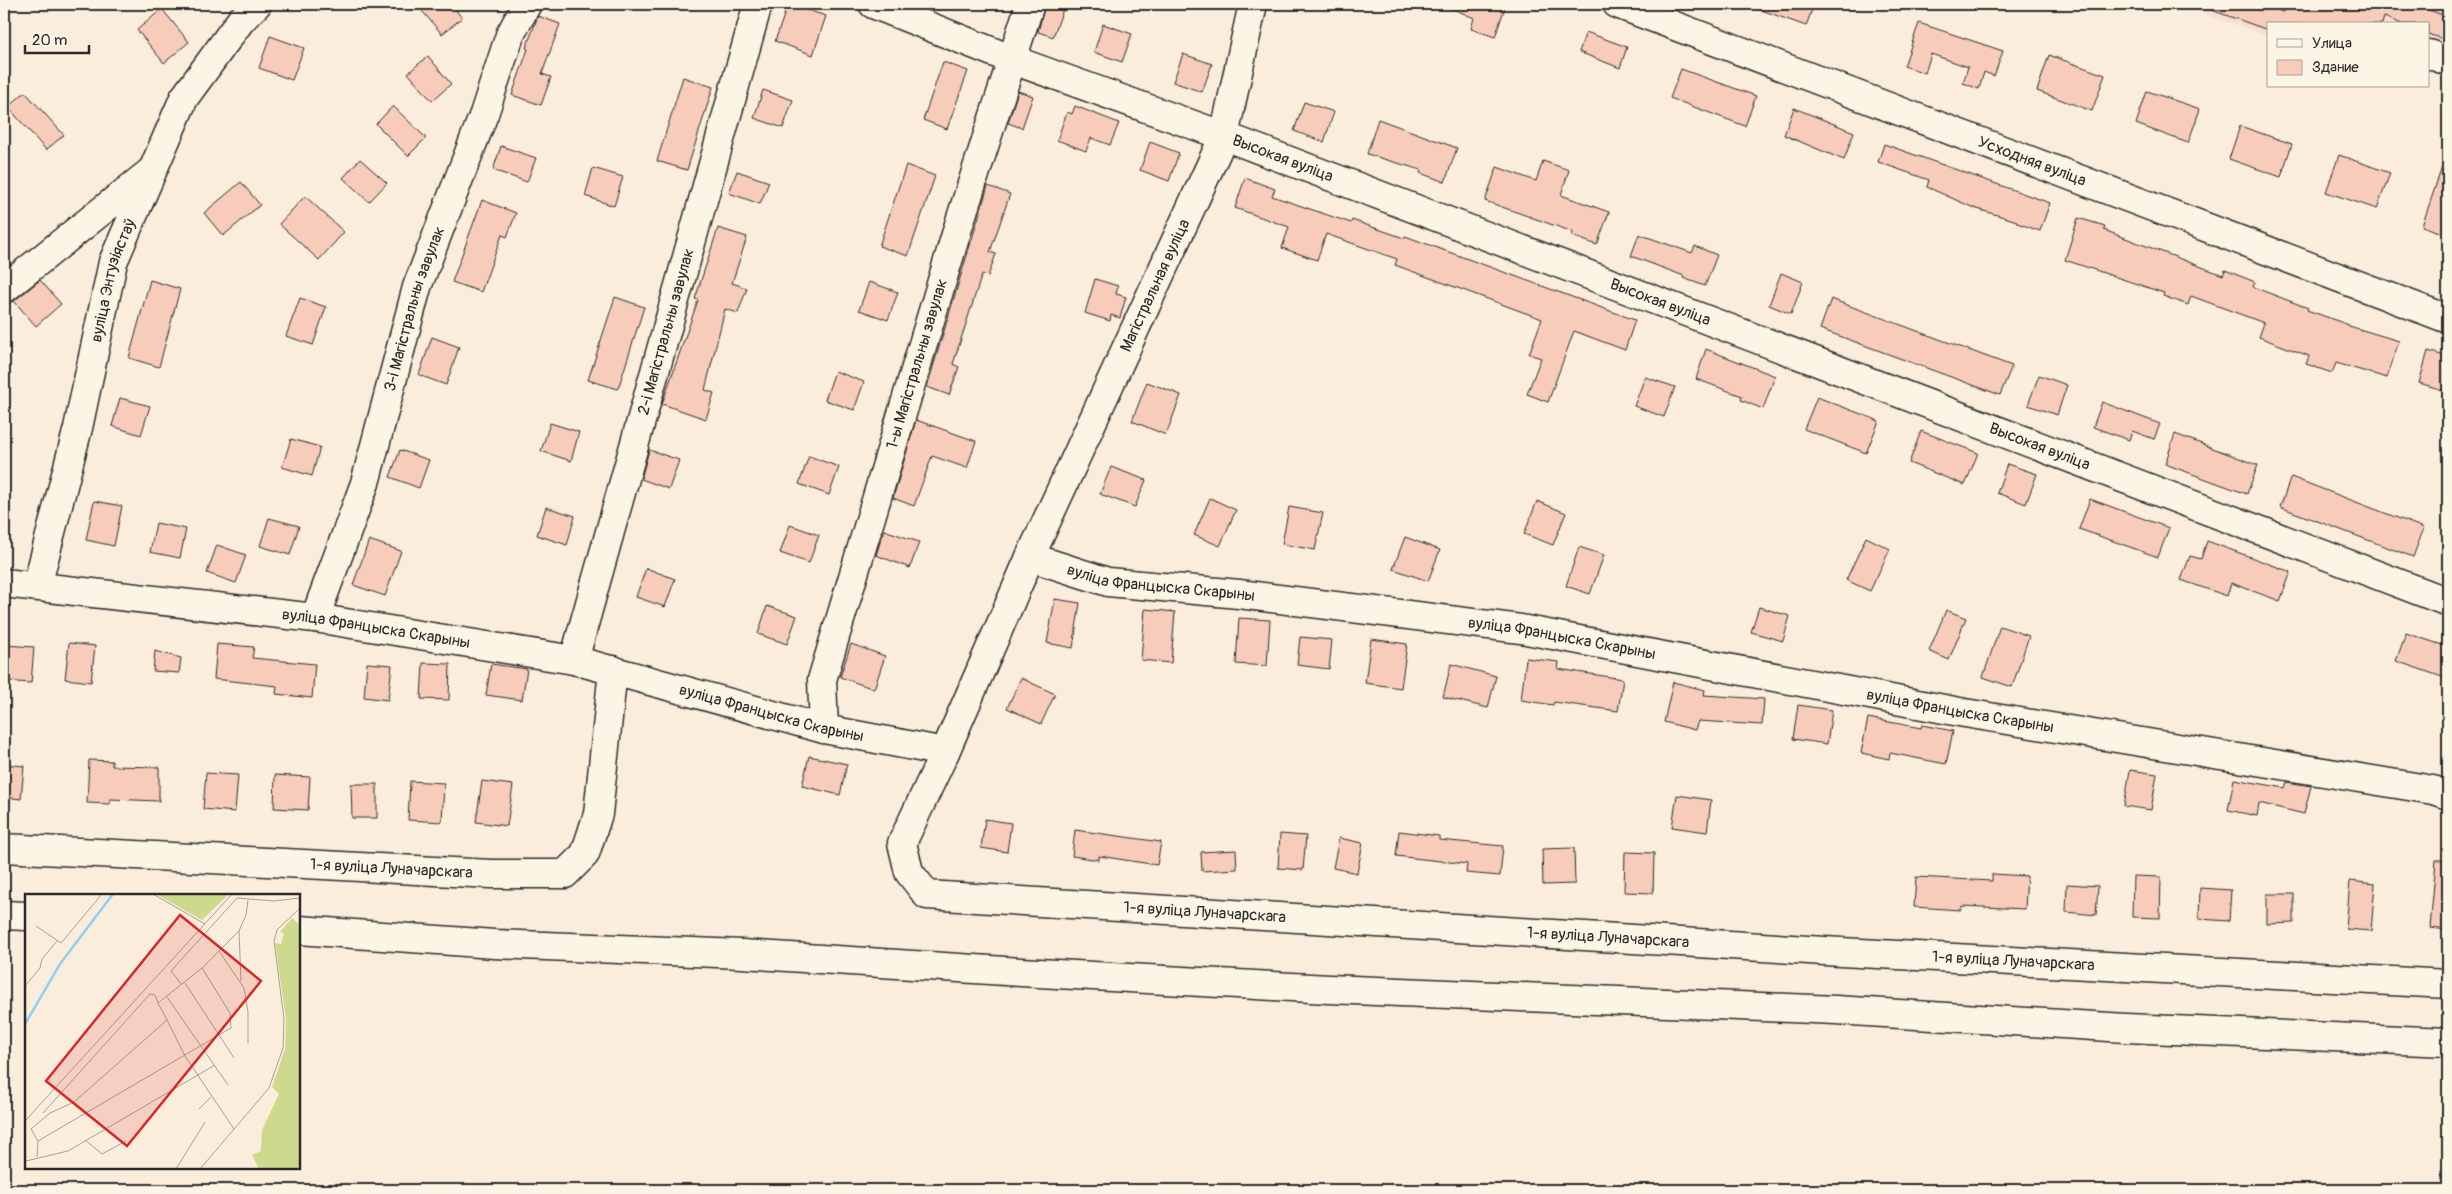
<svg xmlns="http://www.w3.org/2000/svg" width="2452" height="1194" viewBox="0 0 2452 1194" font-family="Pangolin,sans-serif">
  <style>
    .built { fill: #f6dfcf }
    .building { fill: #f8ccba; stroke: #2b2b2b }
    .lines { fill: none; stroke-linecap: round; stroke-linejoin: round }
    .minor-casing { stroke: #2b2b2b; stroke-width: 31 }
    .minor { stroke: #fcf5e5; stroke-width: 28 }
    .labels { text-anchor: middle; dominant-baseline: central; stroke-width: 4; stroke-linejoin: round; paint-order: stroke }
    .street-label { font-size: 16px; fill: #2b2b2b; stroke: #fcf5e5 }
    .inset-river { fill: none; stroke: #90d0f1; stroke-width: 2.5 }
    .inset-road { fill: none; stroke: #a89f95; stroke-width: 1 }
    .view { fill: #d62828; fill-opacity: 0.15; stroke: #d62828; stroke-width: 2.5 }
    .inset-edge { fill: none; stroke: #2b2b2b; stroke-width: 2.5 }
  </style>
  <rect width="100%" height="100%" fill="#fbeddc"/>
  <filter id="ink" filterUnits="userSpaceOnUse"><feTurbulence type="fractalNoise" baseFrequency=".02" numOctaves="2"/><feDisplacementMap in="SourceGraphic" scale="10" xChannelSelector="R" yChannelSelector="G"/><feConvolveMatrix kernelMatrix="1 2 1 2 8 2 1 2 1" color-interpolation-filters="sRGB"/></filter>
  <g filter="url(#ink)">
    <path class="built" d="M2175,4h273v65l-20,-8v-37h-160v12z"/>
    <path class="building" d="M416,4h35l11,14 -20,16z
      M788,4l38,12 -13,39 -38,-14z
      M1045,4h20l-12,33 -15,-5z
      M1442,4h64l-11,33 -24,-8 3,-11z
      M1751,4h63l-8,22 -56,-20z
      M2200,4h60l23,8 2,-8h128l35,13v24l-20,-7v-10h-26l-18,-7 -2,7h-114v6l-68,-24z
      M162,9l27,33 -25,21 -27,-33z
      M538,16l22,8 -18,50 9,3 -10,28 -29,-10 16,-46 -2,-1z
      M1919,23l84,28 -9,25 -10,-4 -5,17 -16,-6 5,-16 -37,-13 -6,19 -21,-7z
      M1103,24l29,10 -10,28 -28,-10z
      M1586,32l41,15 -7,21 -41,-16z
      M270,36l34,12 -12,32 -33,-12z
      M1183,54l29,10 -10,28 -29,-10z
      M2049,55l56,20 -13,36 -55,-20z
      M428,56l23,28 -19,17 -24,-28z
      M943,62l25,9 -21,58 -24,-9z
      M1681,69l75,27 -11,30 -75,-28z
      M683,77l30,10 -26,83 -30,-9z
      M763,90l30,10 -10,28 -29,-10z
      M1018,91l15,5 -11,32 -14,-5z
      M2147,91l53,18 -12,34 -52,-19z
      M25,92l39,43 -18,15 -38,-43z
      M1304,102l30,10 -10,30 -30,-11z
      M393,106l33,32 -18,18 -32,-32z
      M1075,106l44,17 -9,22 -19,-7 -5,13 -29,-11 10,-28 5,2z
      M1794,108l60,24 -10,28 -60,-25z
      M1378,119l79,29 -12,34 -25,-9 1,-3 -54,-16z
      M2240,126l52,18 -11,33 -52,-18z
      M1150,142l29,11 -10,28 -29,-11z
      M1884,144l166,59 -10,28 -23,-8v-2l-43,-13 -47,-21 2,-7 -51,-18z
      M501,146l35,12 -9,24 -34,-12z
      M2339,155l51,18 -13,36 -51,-17z
      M2445,158l3,1v76l-26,-9z
      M360,159l27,24 -18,19 -26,-24z
      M1543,161l26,9 -8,25 48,17 -12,33 -25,-9 1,-4 -88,-31 12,-34 39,14z
      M906,165l29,11 -27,80 -29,-10z
      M593,168l30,9 -9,29 -29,-10z
      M737,171l32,11 -9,22 -31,-11z
      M1245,178l30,11 -3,7 79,27 1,-3 52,18 1,-2 230,84 -10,30 -51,-19 -26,71 -21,-8 14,-36 -12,-4 13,-35 -147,-54 2,-6 -71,-25 -9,26 -35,-12 7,-21 -54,-19z
      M241,182l19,23 -37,31 -19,-23z
      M988,186l22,8 -20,58 6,2 -8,22 -6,-2 -29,90 6,3 -10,28 -22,-8z
      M305,196l39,36 -25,28 -40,-36z
      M482,200l34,13 -9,24 -5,-2 -21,57 -29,-10z
      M2078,218l27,8 -1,4 119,45 2,-5 30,12 -2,5 55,21 -1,2 42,15v1l50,15 -12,37 -51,-15 -4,10 -26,-9 3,-8 -50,-19 5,-14 -73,-27 -3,9 -25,-9 1,-3 -99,-33z
      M718,228l29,9 -15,46 15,5 -9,25 -13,-4 -20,81 9,3 -8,26 -44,-15 36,-104 -3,-1z
      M1639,234l53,19 3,-7 22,9 -12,31 -22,-8 1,-2 -53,-20z
      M1781,273l22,9 -12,32 -22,-9z
      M1095,279l23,7 -2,8 10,3 -6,21 -9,-3 -1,6 -25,-8z
      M40,280l21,24 -25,22 -22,-25z
      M150,280l30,9 -21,78 -30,-9z
      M869,282l29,10 -10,28 -29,-10z
      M615,297l29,10 -26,82 -30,-9z
      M300,298l26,9 -13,38 -27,-9z
      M1831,299l181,67 -12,29 -180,-66z
      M432,337l27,10 -13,38 -27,-10z
      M1706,349l69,27 -12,33 -22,-9 1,-4 -46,-17z
      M2428,351l20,6v14l-5,19 -24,-7z
      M835,371l29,11 -10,28 -29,-10z
      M2039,375l28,10 -10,30 -29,-10z
      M1645,377l30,10 -11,30 -30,-11z
      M1147,382l34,13 -15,40 -34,-14z
      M1817,397l62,24 -13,32 -62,-24z
      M120,398l30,8 -9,29 -29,-9z
      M2102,402l58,22 -6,15 -22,-8 -3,9 -36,-13z
      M916,420l60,21 -9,27 -35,-12 -18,50 -21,-8z
      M550,423l29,9 -8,29 -30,-10z
      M1921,431l57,22 -13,32 -56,-22z
      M2175,434l83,31 -11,29 -82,-30z
      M291,439l29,8 -8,29 -30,-9z
      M400,450l29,10 -10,28 -29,-11z
      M649,450l30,10 -10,29 -28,-10z
      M809,456l30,11 -10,28 -30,-11z
      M2007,464l30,10 -11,30 -29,-11z
      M1111,467l35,13 -11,27 -35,-13z
      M2291,477l133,51 -11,29 -133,-50z
      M1210,498l26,12 -16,36 -26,-11z
      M2090,499l79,29 -11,29 -79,-28z
      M94,501l28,5 -8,40 -28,-6z
      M1537,501l29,12 -13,32 -29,-11z
      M546,507l29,9 -8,29 -30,-10z
      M1289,507l34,6 -8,37 -33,-6z
      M269,518l30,8 -9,29 -30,-9z
      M156,523l30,6 -6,29 -30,-6z
      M790,525l29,10 -10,28 -29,-10z
      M884,530l35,12 -9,26 -34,-13z
      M1405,537l35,13 -12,31 -35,-12z
      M1866,537l24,12 -20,42 -24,-11z
      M369,540l32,11 -16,45 -32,-11z
      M2207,541l84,31 -11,29 -49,-18 -4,13 -46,-16 9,-24 11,3z
      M217,545l29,10 -10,28 -29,-10z
      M1579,547l25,8 -14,39 -24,-8z
      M646,568l29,11 -10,28 -29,-10z
      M1055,599l25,4 -7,45 -26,-5z
      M767,606l30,10 -10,28 -29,-10z
      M1759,607l31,9 -7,25 -32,-9z
      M1145,609l30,3 -4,51 -30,-3z
      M1946,610l20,8 -17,42 -20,-9z
      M1239,618l31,2 -3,46 -31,-2z
      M2000,626l29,10 -17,51 -29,-10z
      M2406,633l42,14v32l-52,-18z
      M1300,637l32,3 -3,29 -32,-4z
      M1371,639l36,5 -6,44 -36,-5z
      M69,643l26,3 -4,36 -26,-3z
      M217,644l37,3 -2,11 63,6 -3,34 -36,-4 1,-8 -63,-7z
      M851,644l34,12 -11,33 -34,-12z
      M4,645l30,2 -3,36 -27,-2z
      M155,651l26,7 -2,15 -26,-2z
      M1526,658l33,4 -1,7 65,10 -5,32 -64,-9 -1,3 -32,-5z
      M367,663l25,2 -4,35 -24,-3z
      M423,663l27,1 -1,36 -28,-1z
      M491,664l36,5 -5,31 -36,-5z
      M1451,664l45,12 -8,32 -45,-11z
      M1021,678l34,16 -14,30 -34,-16z
      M1673,682l32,8 -1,5 60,4 -2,26 -64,-4 -3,9 -31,-8z
      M1798,705l34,5 -5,34 -34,-5z
      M1868,718l53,10 1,-3 31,6 -7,33 -56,-11 -1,6 -28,-6z
      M809,756l38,8 -7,31 -38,-9z
      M89,760l23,1v5l47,1v34l-49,-2v5l-23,-1z
      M4,764l20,2 -3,33 -17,-2z
      M2130,770l27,4 -6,36 -27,-4z
      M206,773l32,2 -3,37 -32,-3z
      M275,775l35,2 -2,33 -34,-2z
      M2234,779l51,9 2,-6 24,4 -7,28 -45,-11 -2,13 -29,-6z
      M410,781l34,2 -2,39 -34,-2z
      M482,781l31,4 -6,41 -31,-4z
      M351,784h26v34h-25z
      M1677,795l34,5 -4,32 -35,-5z
      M985,819l26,4 -4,29 -26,-4z
      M1075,830l86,12 -4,23 -58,-9v4l-27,-4z
      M1399,831l40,5v4l64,6 -3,30 -34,-3 1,-9 -71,-8z
      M1280,834l26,2 -3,34 -25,-2z
      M1339,838l24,5 -6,30 -24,-5z
      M1574,848l1,36 -32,1 -1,-36z
      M1236,850l1,19 -35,2 -1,-19z
      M1625,852l29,1 -1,40 -29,-1z
      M2436,860h12v70l-18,-2z
      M1992,874l35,2 -2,33 -63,-3 -1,4 -47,-3 2,-30 76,4z
      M2133,876l28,1 -1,41 -28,-1z
      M2350,881l25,3 -4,47 -25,-2z
      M2067,884l31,2 -2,29 -30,-3z
      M2200,888l31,2 -2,31 -30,-2z
      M2267,894h27v29l-27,1z"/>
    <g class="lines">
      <defs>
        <g id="minor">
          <path id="s1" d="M873,4l140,56 211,76 1224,466"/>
          <path id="s2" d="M1617,4l831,315"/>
          <path d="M2428,54l20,7"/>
          <path d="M4,289l145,-116"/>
          <path id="s3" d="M1030,557l194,-421 29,-132"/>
          <path id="s4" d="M4,583l311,35 259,42 250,69 121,23 85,-195 78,25 131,12 282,35 444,84 468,77 15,5"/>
          <path id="s5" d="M37,586l41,-158 35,-166 71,-164 57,-78 16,-16"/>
          <path id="s6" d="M315,618l50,-135 52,-196 67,-173 26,-79 17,-31"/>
          <path id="s7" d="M574,660l184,-656"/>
          <path id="s8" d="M824,729l-2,-49 138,-459 70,-217"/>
          <path id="s9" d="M945,752l-43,91 7,29 18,23 914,57 607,32"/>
          <path id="s10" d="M4,848l487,26h74l20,-20 13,-40 15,-144"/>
          <path d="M4,915l22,1"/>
          <path d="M299,930l195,14 248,10 279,18 308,17 507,21 290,18 322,14"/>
        </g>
      </defs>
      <use href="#minor" class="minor-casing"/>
      <use href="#minor" class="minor"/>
    </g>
  </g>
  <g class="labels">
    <g class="street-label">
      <text stroke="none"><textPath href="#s1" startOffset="438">Высокая вуліца</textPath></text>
      <text stroke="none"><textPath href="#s2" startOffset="444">Усходняя вуліца</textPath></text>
      <text stroke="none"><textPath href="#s5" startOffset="315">вуліца Энтузіястаў</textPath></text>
      <text stroke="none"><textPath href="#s3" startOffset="299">Магістральная вуліца</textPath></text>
      <text stroke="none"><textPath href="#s1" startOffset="842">Высокая вуліца</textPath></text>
      <text stroke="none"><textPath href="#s6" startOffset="325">3-і Магістральны завулак</textPath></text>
      <text stroke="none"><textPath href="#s7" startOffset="341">2-і Магістральны завулак</textPath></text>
      <text stroke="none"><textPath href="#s8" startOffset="379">1-ы Магістральны завулак</textPath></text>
      <text stroke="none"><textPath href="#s1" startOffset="1248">Высокая вуліца</textPath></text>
      <text stroke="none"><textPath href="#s4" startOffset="1305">вуліца Францыска Скарыны</textPath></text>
      <text stroke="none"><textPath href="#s4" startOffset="375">вуліца Францыска Скарыны</textPath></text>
      <text stroke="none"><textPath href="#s4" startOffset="1710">вуліца Францыска Скарыны</textPath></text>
      <text stroke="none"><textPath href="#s4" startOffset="2115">вуліца Францыска Скарыны</textPath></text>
      <text stroke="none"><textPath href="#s4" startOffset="780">вуліца Францыска Скарыны</textPath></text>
      <text stroke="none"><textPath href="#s10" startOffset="388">1-я вуліца Луначарскага</textPath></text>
      <text stroke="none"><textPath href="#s9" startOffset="438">1-я вуліца Луначарскага</textPath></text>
      <text stroke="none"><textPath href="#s9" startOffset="842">1-я вуліца Луначарскага</textPath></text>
      <text stroke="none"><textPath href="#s9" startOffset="1248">1-я вуліца Луначарскага</textPath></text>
    </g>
  </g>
  <g transform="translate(25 894)">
    <rect width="275" height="275" fill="#fbeddc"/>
    <path d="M131,0h73l-27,26zM267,24l8,7v244h-41l-7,-14 9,-4 1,-21 17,-36 -7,-7 13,-38 1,-30 -11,-76 6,1 3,-11 -4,-1z" fill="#cdda8d"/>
    <path class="inset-river" d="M0,130l35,-60 53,-70"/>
    <path class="inset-road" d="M128,0l52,30M11,32l25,17 41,-49M214,37l2,50M194,57l25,37 4,24v31M160,89l49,75M157,91l-11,-14 66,-73 37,3 26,-3M0,92l15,-18 2,-9 15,-18M142,103l61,88M142,126l18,36 49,73M174,215l12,-12M18,219l107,-119 5,1 3,8M0,227l207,-227M60,246l17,14 24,-13M13,247l-7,-12 19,-16 24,-11 93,-82 -9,-17 44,-35 37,-37 7,-16 2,-15M12,263l1,-16 193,-113 -1,-15 -28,-45M1,267l42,-10 147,-86M151,275l29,-47M175,275l69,-81 14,-40 1,-29 -10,-78 3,-11 23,-22"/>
    <path class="view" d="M155,21l81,66 -134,165 -81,-65z"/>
    <rect width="275" height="275" class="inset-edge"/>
  </g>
  <rect width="2452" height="1194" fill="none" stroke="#fcf5e5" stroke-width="20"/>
  <rect x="10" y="10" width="2432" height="1174" fill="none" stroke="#2b2b2b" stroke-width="2" filter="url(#ink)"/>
  <rect x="2267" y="22" width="162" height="65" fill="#fcf5e5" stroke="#a8a49b"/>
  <rect x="2277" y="39" width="25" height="8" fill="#fcf5e5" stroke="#a8a49b"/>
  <text x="2312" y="48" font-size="15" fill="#2b2b2b">Улица</text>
  <rect x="2277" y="60" width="25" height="15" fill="#f8ccba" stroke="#a8a49b"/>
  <text x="2312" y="72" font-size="15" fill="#2b2b2b">Здание</text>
  <path d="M25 45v8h64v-8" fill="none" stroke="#2b2b2b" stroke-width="2.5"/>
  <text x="32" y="45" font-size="15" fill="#2b2b2b" stroke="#fcf5e5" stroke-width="4" paint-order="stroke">20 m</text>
</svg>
